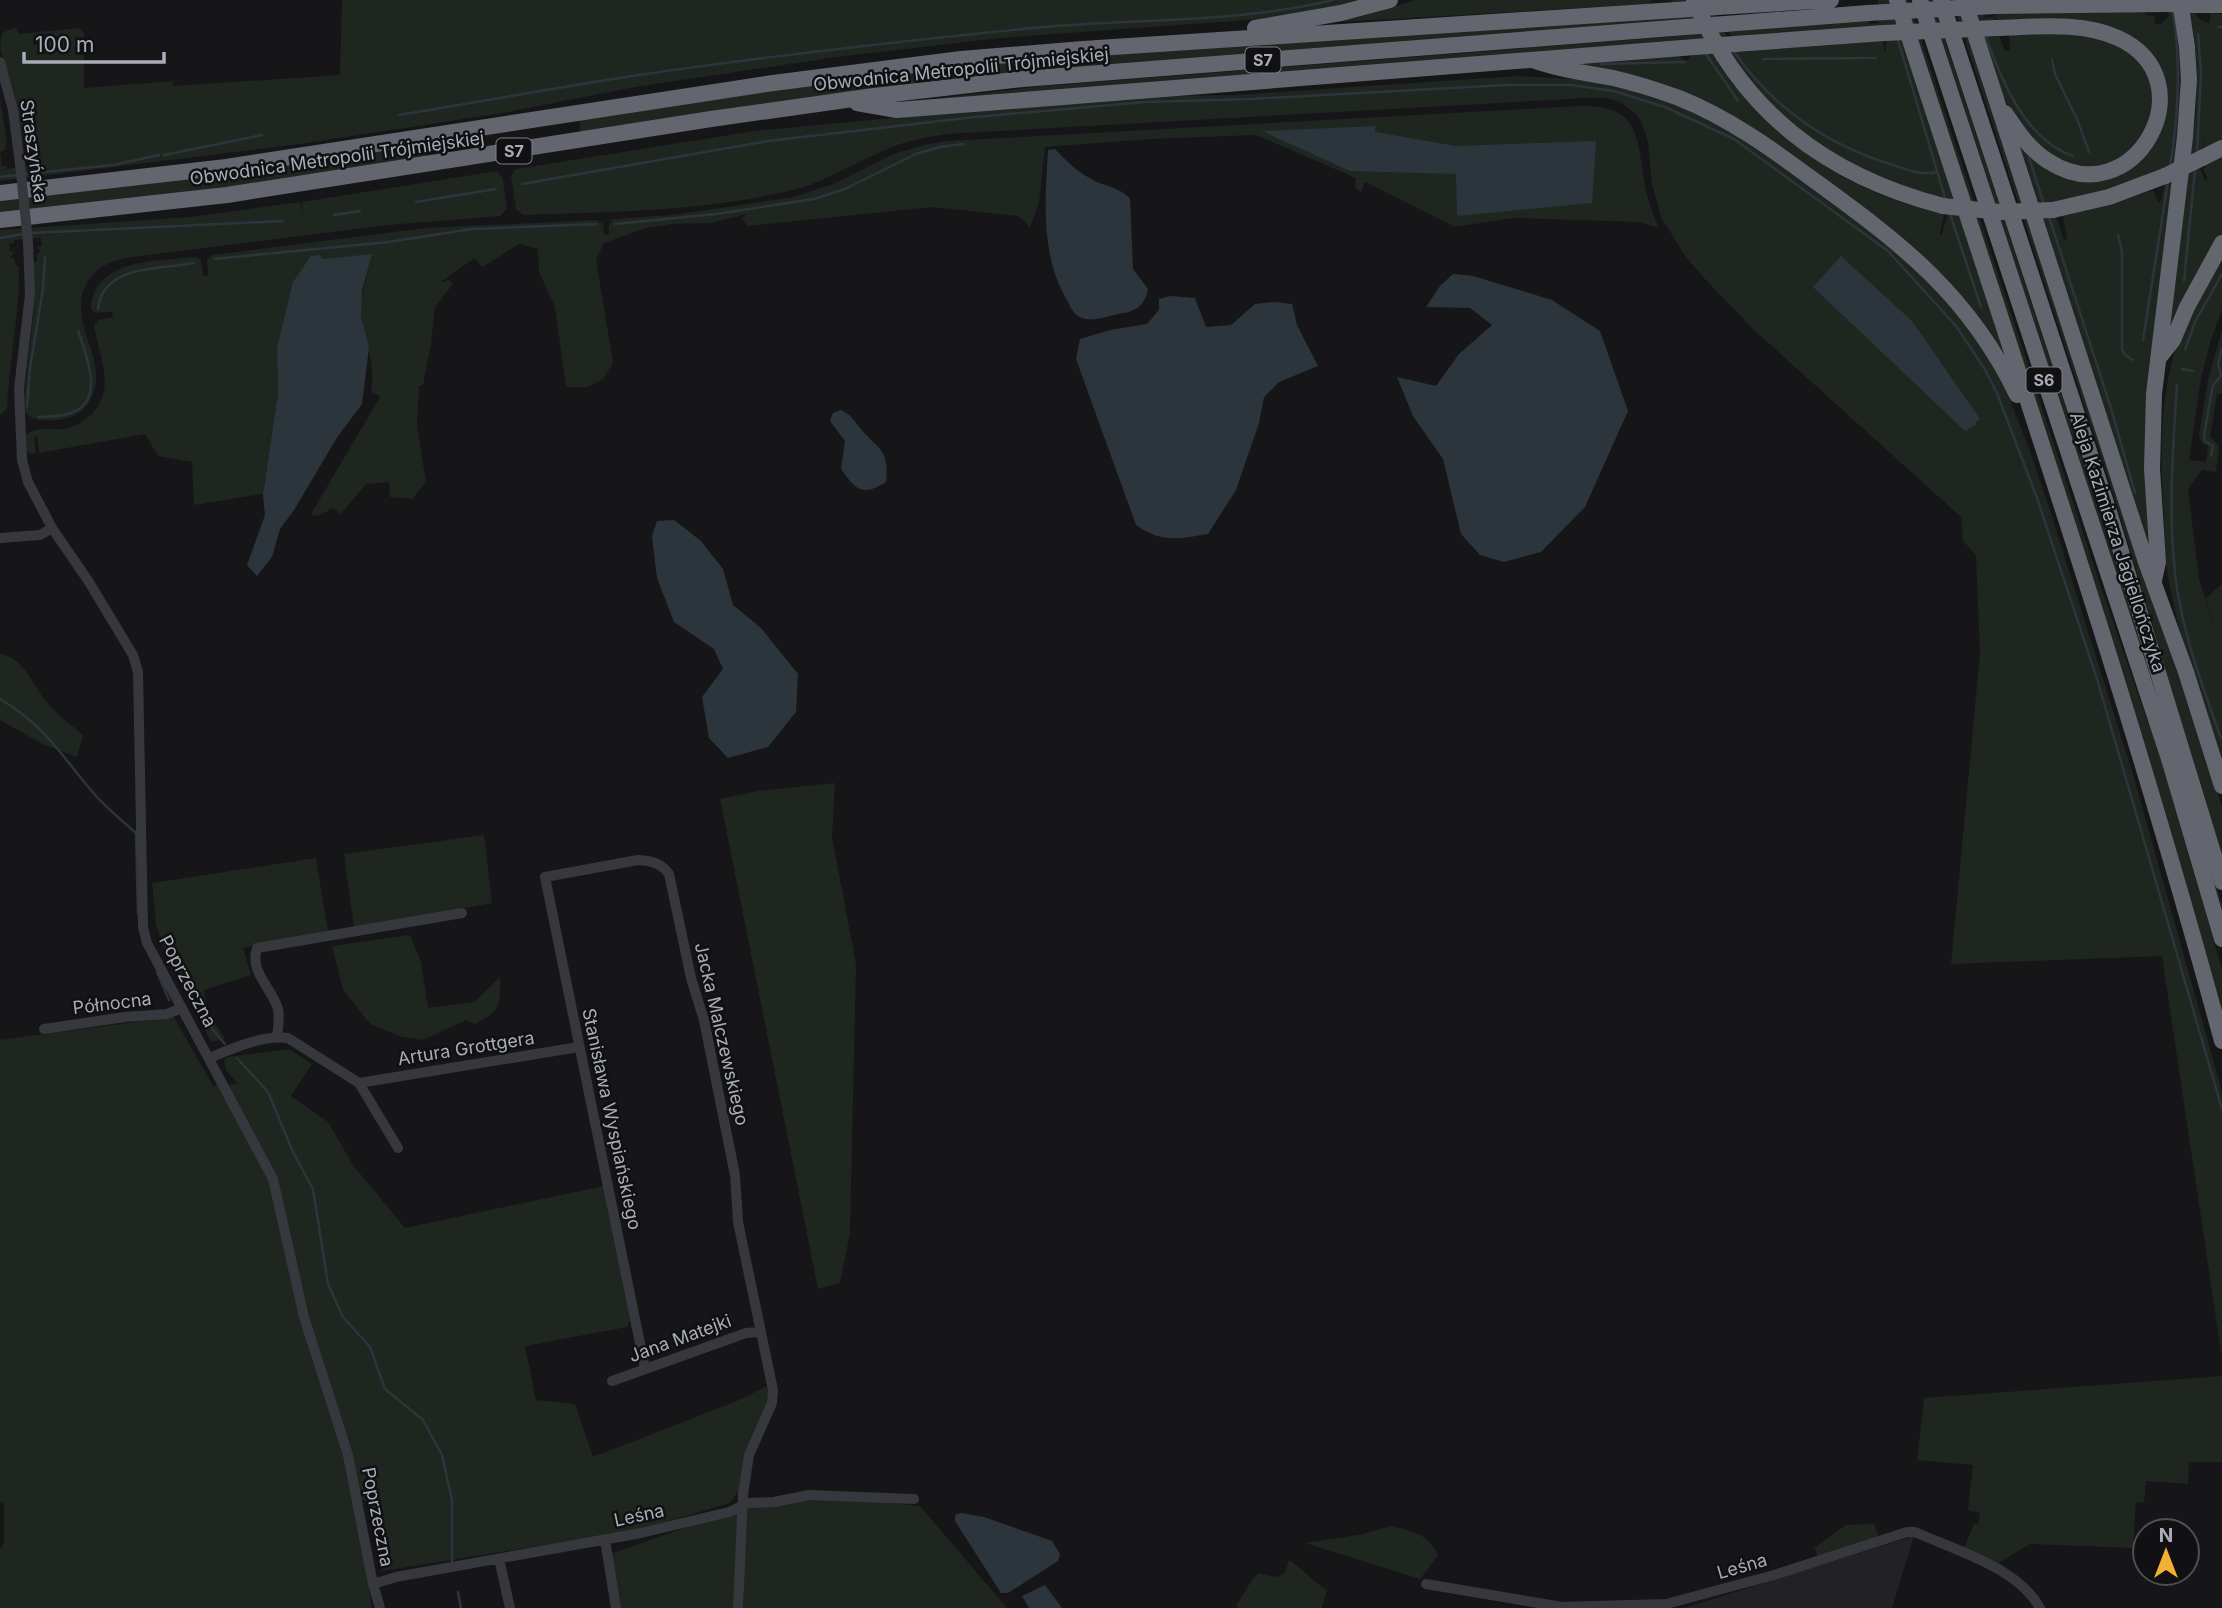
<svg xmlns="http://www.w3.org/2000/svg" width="2222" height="1608" viewBox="0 0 2222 1608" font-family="Inter,sans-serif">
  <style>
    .built { fill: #222225 }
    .green { fill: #1e261f; fill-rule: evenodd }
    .water { fill: #2c353c }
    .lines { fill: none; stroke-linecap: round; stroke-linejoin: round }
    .stream { stroke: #2c353c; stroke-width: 2.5 }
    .minor { stroke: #37383d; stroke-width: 10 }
    .highway { stroke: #63666e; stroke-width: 16 }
    .minor-bridge { stroke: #37383d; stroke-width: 10 }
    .highway-bridge { stroke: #63666e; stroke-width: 16 }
    .labels { text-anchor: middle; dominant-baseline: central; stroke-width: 5; stroke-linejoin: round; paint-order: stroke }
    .shield { fill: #111113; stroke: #7b7e86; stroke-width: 2 }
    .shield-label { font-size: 16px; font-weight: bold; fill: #a8adb8 }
    .street-label { font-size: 18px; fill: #a8adb8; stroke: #111113 }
  </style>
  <rect width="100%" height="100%" fill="#161618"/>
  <path class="built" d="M1914,1536l-22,72h-208z"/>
  <path class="green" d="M342,0h1021l-68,15 -33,4 -262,19 -163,19 -202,30 -132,26 -203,31 -300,37v-82l7,42 -2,9 -5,2 2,14h5v3l27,-4 -1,-14 -6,-1 -2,-9h-2l-8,-44 -15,-49 2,-15 13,-6 4,7 61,-6 4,5v55l89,-7v5l167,-11z
    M1416,0h237l-5,4 -307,18z
    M1671,0h15c49,114 137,187 258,214l-4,20h2l5,-18 -5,-16c-116,-27 -192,-93 -242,-200h8l27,52 18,-1v-3l130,-10 1,12 2,1v-11l-4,-12 -13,1 -1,3 -134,9 -5,-9 140,-14v6l10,-1 -1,-23h12l118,361h-3c-43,-79 -112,-130 -183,-182 -44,-33 -89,-65 -140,-85 -25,-10 -51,-18 -77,-23 -14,-3 -34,-3 -46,-8l116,-10 9,7h4l4,-5h7l-5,-11 -798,59 149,-17 644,-51 -7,-14 -711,58 -117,14 -273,42 -2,-16 228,-35 162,-20 119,-10 591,-39z
    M1902,0h6l193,587 60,173 61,209v43l-54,-188z
    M1928,0h4l222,676 68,228v18z
    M1952,0h6l245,742 19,65v52l-108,-363z
    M1969,0h15l1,18 9,-1v-5h151l1,3 8,1 1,9 7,-2 7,-7 -4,-16h9l8,45 1,60 -35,284 -2,68 7,104 -20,-52 -123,-379 2,-1c12,18 27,34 47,42 42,18 95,-8 103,-54 3,-16 1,-32 -6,-47 -10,-19 -26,-33 -47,-40 -35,-12 -75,-6 -111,-6l-2,-10 -1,10 10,27 5,-1 -1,-18c31,0 66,-4 95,6 110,39 16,186 -65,109 -40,-38 -53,-96 -70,-147zM2164,166l3,2 -6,34h-3l-5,-12 -43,15 -47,11 4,23 -3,1 -12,-36 60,-13 53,-22z
    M2191,0c3,11 5,21 18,23l2,-10 11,1v128l-19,7 1,-14 -4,34 5,11 3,-1 -5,-10 3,-2 -1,-2 17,-9v80l-55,102 29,-228v-57l-6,-42z
    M1518,76l56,3 53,10 56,19 49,25 38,25 109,80 35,29 44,47 26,37 21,37 24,60 22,65 84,268 87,310v267l-60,-402 -211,8 29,-311 -4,-98 -13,-14 -2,-24 -207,-187 -49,-51 -20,-23 -24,-39 -9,-33 -4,-42 -6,-19 -8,-11 -14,-10 -13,-4h-20l-640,36c-19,3 -38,6 -57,14 -33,13 -62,33 -97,42 -88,21 -180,22 -270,25l-7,-6 -5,-33 5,-7 239,-38 223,-21 166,-14 90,-1z
    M1579,106c62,-2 58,32 66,80 3,15 8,29 14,42l-21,-6 -125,-4 -58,9 -90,-45 -4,10 -6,-4 1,-10 -100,-43 -105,4 -106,8 -6,56 -9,24 -12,-11 -86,-9 -185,19 -5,-8 5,-4 -37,9 -39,1 -25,4 -42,15 -8,17 17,103 -10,16 -15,8h-22l-11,-80 -16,-35 -1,-23 -19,-5 -37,23 -7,-9 -36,25 10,-3 4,4 -18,23 -4,37 -8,41 -4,1 -2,39 9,57 -14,17 -22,-2 -1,-15 -23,2 -25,30 -8,-6 -15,8 -7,-2 69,-117 -9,-6c6,-31 -9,-49 -10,-76 -1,-22 7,-40 10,-60l-48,4 -3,-4 -43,93 1,45 -15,101 -69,11 -2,-43 -34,-6 -13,-22 -106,19 -2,-17 -3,2 2,16 -7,-1 -3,-3v-15c10,-9 24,-5 37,-6 11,-2 21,-7 29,-15 25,-26 6,-59 2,-89l4,-5 15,-3 -1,-5 -18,1 -3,-4c2,-51 67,-48 105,-52l5,3 2,16 5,-1 -1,-16 5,-4 213,-27 172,-8 6,4 1,10 5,1v-11l4,-5 59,-4 122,-18 39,-13 58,-29 33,-10 23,-4z
    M425,143l3,16 -153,23 -275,33v-16z
    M491,172h7l5,7 4,30 -7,7 -112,9 -256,32c-18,3 -35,8 -45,26 -20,35 16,70 8,105 -3,11 -9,21 -18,26 -14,8 -47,11 -54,-5l11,-101v-46l3,-1v-8l4,-1 -4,-5 5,-1 -1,-8 -27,2v3l-5,1 1,8 5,-1 -5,7h4l2,8h3c1,48 -10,95 -12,143l-7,6v-185l190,-13 110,-15 3,13 -1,-13z
    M2222,253v56l-11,31 -10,38 -12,82 17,2 2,-16 -6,-3 -3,-7 9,-56 14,-51v65h-5l-7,43 9,9 -3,26 -14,-2 -14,19 11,89 15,49 -8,-29 16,-14v183c-20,-61 -41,-122 -53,-185 -4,-21 -4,-42 -5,-64 -4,-59 -5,-117 13,-175z
    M0,654c24,2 35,36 49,51 10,11 23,20 34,30l-6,22 -35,-13 -42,-24z
    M835,783l-3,54 24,127 -6,269 -10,50 -22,6 -98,-490 38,-8z
    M484,835l8,68 -138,25 -10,-74z
    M316,858l12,74 -85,16 8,27 -47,15 4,22 17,27 -14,3 -42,-80 -13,-37 -4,-42z
    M410,935l11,27 7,46 46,-6 26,-25c0,29 2,33 -25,47l-9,-4 -43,20 -21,-3 -32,-13 -27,-35 -11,-43z
    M174,1017l39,69 25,-2 -12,-14 -2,-9 3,-4 62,-8 23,15 -21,32 37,26 25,43 52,63 199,-42 26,134 -3,7 -102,19 11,54 39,4 18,53 144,-56 30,-15 2,11 -31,95 -8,11 -91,27 -257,41 -14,-70 -14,-2 18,109h-372v-59l4,-6v-39l-4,-2v-462z
    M2222,1376v86h-33l-1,22 -42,-3 -2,22 -8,-1 -3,46 -103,-4 -32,19 -34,-15 10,-24 4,1 2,-12 -12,-3 5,-45 -56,-5 7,-62z
    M831,1497l89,9 87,102h-388l-9,-54 109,-38 29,-3 -1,-10z
    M1867,1524h7l5,13 -61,19 -4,-8 32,-23z
    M1391,1526c21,5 38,8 47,29l-18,24 -115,-36 58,-9z
    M1289,1560c14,9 24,22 38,30l-5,18h-84l-2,-3c9,-10 12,-23 23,-32l16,4 10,-4z"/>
  <path class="water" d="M1376,126l-1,6 81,14 140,-5 -4,62 -135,13 -1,-42 -106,-3 -88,-40z
    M1055,149c12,13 24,24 40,32 13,6 26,7 35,18l3,70 15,20c-3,17 -13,23 -30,25 -9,2 -23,7 -32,5 -10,-1 -14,-9 -18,-17 -28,-47 -23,-100 -20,-152z
    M372,254l-10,37 -1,26 8,30 -7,57 -24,32 -44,74 -14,19 -8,28 -15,19 -10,-11 18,-50 -2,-21 15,-101 -1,-45 16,-66 18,-26 9,-1 3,4z
    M1841,256l71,65 68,98 -4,3v3l-11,6 -152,-144z
    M1453,274l20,2 79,24 48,31 28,80 -43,96 -44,45 -37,10 -24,-7 -19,-21 -18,-75 -30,-43 -16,-39 39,9 23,-32 33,-29 -22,-17 -44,-1 14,-21z
    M1170,296l25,2 11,29 25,-2 24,-21 20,-2 17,2 5,21 21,41 -39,16 -15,15 -5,26 -23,67 -28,44c-29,5 -47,9 -72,-9l-60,-166 4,-20 30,-9 37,-6 12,-14v-11z
    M841,410c11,5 13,11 20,19 19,23 28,19 25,53 -24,15 -30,8 -45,-13l4,-28 -15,-20 3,-8z
    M674,520l27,21 22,28 10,36 28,23 37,46 -2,38 -28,35 -40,11 -19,-20 -7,-41 21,-28 -9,-20 -40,-27 -17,-44 -5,-42 5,-15z
    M961,1513l23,4 68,24 8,13 -2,7 -50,32h-7l-46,-72v-6z
    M1045,1585l17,23h-33l-7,-12z"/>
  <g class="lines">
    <path class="stream" d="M2218,27h4
      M1985,35c16,44 40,105 88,121
      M1898,40l48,161
      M1732,49c38,56 93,95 158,115 16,5 30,12 47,8
      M1706,54l32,47
      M1763,59l113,-1
      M2052,60l3,14 22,45 12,33
      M1601,64l83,-2
      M399,115c80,-13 160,-28 240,-40 131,-19 263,-34 394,-47 100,-10 201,-4 300,-28
      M2197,153l4,-81 -3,-38
      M164,155l98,-20
      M2029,158l15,46
      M2170,167c9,-53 11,-103 3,-157
      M24,174l89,-9 46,-10
      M0,177l18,-2
      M522,184l246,-43 207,-24 170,-15 106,-3 255,-14h65l43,6 51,16 69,32 154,112 68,75 28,42 13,25 40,105 60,181 125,430
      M416,202l80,-13
      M1950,214l31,93
      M334,215l26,-4
      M2049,217l62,191 24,85
      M615,224l101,-10 98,-15 31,-10 71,-35 24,-7 24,-3
      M31,233l252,-12
      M2118,235l4,16v98l3,6 8,5
      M0,238l24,-4
      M214,259l174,-17 84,-13 124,-5
      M2184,281l11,-111
      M98,309c5,-45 62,-39 96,-46
      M2143,340l25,-159
      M2185,350l10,-28 27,-48
      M2182,369l11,2
      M2221,375l-3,-11 4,-16
      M2177,385c-4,63 -9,124 -2,188 6,56 27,112 46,165
      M27,407l3,-39 13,-79 2,-32
      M39,417c9,-1 19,0 28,-3 40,-10 20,-57 11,-83
      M2211,456l2,-10 -8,-5 -1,-6 9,-50 8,-9
      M0,699c45,26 63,59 96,97 12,13 26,25 40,37l2,81
      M157,972l12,28
      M190,993l23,37 12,14
      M237,1058l31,34 25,60 20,37 15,95 15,33 27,30 15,42 38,31 19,35 10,45v61
      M458,1592l3,16"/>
    <path class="minor" d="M0,62l13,48 7,54
      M28,242l2,52 -11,95 3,71 6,22 24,46 37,54 44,73 5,17 5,255 4,16 126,236 31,138 44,138 25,129 7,24
      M0,538l40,-3 12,-7
      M44,1029l81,-12 42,-3 15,-6
      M277,1037c1,-9 3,-20 1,-28 -6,-21 -29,-37 -21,-61l205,-35
      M209,1058c25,-10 53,-23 79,-20l71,45 39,65
      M359,1083l220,-36
      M645,1368l-100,-491 93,-17c14,1 23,3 31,14l22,104 13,42 31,155 3,47 35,168 -1,13 -23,52 -6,39 -5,114
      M612,1381l134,-48 14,-1
      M605,1540l11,68
      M499,1559l11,49
      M373,1584l23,-7 245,-44 88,-21 19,-9 26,-1 35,-7 105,4
      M1426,1584l136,23 104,-3 108,-29 133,-43h8c42,19 102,35 125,76"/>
    <path class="highway" d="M1694,0c48,112 133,176 249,206
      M1897,0c112,346 230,690 325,1041
      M1920,0l249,759 53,180
      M1941,0l168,512 113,370
      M1964,0l182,562 40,110 36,114
      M2194,5h28
      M1994,6l172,-2
      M1717,7l114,-7
      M1725,24l143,-11
      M1255,28l86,-15 49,-13
      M1996,28c40,-1 85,-7 122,10 92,42 16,179 -70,123 -19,-12 -31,-30 -43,-48
      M1735,44l149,-11
      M1535,61c26,9 51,12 78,17 22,5 44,12 66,20 50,20 93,51 136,83 87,63 154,114 202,214
      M857,103l40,7 798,-63
      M2202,158l20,-10
      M0,193l226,-26 547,-84 188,-24 122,-10 593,-39
      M2053,210l56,-13 56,-21
      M0,220l227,-25 484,-76 163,-23 149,-17 662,-52
      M2158,359l15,-19 14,-33 35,-64
      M2154,580l4,-18 -6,-93 2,-75 31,-257 4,-57 -2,-33 -7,-47"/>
    <path class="minor-bridge" d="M20,164l8,78"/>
    <path class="highway-bridge" d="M2166,4l28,1
      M1676,10l41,-3
      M1868,13l126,-7
      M1685,27l40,-3
      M1884,33l112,-5
      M1695,47l40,-3
      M2165,176l37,-18
      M1943,206l57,6 53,-2"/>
  </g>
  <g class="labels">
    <g class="shield">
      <rect x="1245.5" y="47.5" width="35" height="25" rx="5"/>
      <rect x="496.5" y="138.5" width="35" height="25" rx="5"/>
      <rect x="2026.5" y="367.5" width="35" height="25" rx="5"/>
    </g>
    <g class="shield-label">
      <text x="1263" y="60">S7</text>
      <text x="514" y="151">S7</text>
      <text x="2044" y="380">S6</text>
    </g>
    <g class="street-label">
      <text transform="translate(961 69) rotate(-6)">Obwodnica Metropolii Trójmiejskiej</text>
      <text transform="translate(34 151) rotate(82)">Straszyńska</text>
      <text transform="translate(337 158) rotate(-8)">Obwodnica Metropolii Trójmiejskiej</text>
      <text transform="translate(2118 542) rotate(72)">Aleja Kazimierza Jagiellończyka</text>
      <text transform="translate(188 981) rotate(62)">Poprzeczna</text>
      <text transform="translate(112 1003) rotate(-7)">Północna</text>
      <text transform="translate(722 1034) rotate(77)">Jacka Malczewskiego</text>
      <text transform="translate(466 1048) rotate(-9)">Artura Grottgera</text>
      <text transform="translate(612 1119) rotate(78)">Stanisława Wyspiańskiego</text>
      <text transform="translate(680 1338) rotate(-20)">Jana Matejki</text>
      <text transform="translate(639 1515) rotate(-12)">Leśna</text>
      <text transform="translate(378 1517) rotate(79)">Poprzeczna</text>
      <text transform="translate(1742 1566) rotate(-16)">Leśna</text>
    </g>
  </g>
  <g transform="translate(2166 1552)"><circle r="33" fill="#111113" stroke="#4d4f55" stroke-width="2"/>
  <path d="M0-5L12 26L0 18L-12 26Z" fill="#f2b134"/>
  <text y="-10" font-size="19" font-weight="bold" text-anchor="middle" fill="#a8adb8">N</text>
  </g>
  <path d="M24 52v10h140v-10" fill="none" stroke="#a8adb8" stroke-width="3.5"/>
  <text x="35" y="52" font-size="21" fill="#a8adb8" stroke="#111113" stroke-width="5" paint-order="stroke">100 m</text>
</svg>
